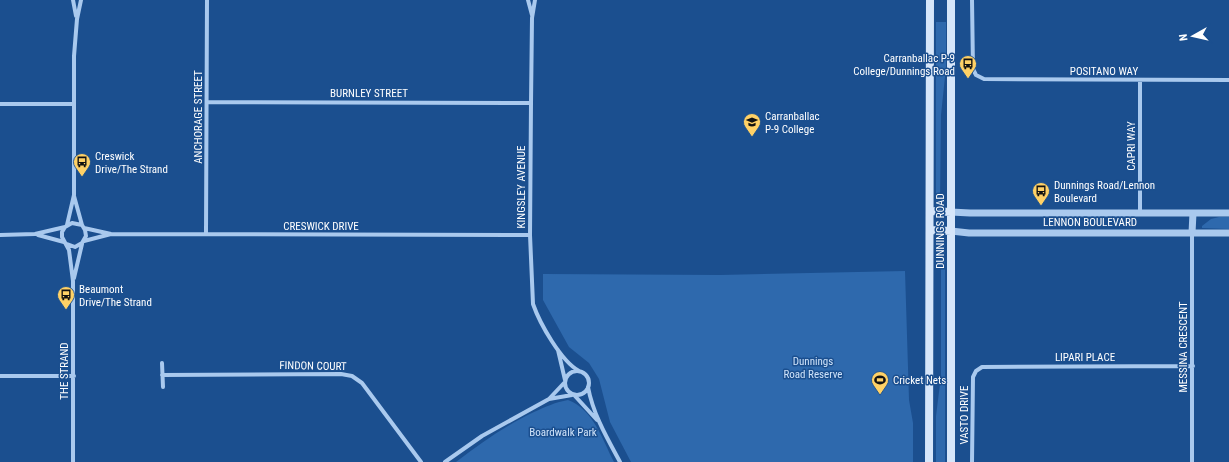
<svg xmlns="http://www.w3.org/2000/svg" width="1229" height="462" viewBox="0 0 1229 462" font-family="'Roboto Condensed',sans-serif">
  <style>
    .green { fill: #2e69ad }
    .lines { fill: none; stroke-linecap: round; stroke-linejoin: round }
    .minor { stroke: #a9c9ee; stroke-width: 4 }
    .tertiary { stroke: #a9c9ee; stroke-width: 7 }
    .secondary { stroke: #d6e6fa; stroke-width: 8 }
    .labels { text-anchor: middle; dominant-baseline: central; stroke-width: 3; stroke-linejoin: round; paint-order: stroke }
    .poi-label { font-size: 11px; fill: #fff; stroke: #1b4f8f; text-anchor: start }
    .street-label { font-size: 11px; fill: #fff; stroke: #1b4f8f }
    .park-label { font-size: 11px; fill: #cfe3fa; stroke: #1b4f8f }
  </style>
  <rect width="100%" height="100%" fill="#1b4f8f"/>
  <path class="green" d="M936,22h10v45l-5,48 -1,90 -4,1z
    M1219,217h10v12l-27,-1v-2l9,-7z
    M941,237l4,3v222h-9v-46l5,-40z
    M905,271l4,129 4,23v39h-282l-21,-40 -11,-43 -10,-16 -20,-16 -26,-47v-26l177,1z
    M568,400c26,10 34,39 46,62h-158c25,-19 49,-36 78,-50 11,-5 22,-10 34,-12z"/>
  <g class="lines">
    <path class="minor" d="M73,0l3,16
      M528,0l4,15
      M535,0l-3,18 -1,85 -1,132 3,69c7,20 28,57 46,67
      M972,0l1,69 3,6 8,4 245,1
      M1140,80v133
      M207,102l324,1
      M0,104h74
      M74,196l8,29
      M67,225l7,-30v-139l3,-37 4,-19
      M84,228l27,6 419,1
      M206,234l1,-234
      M0,235l35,-1 30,-7
      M38,235l26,7
      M84,241l27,-7
      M67,244l8,3 7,-4 4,-7 -1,-6 -3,-5 -10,-2 -7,4 -3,5v5l7,13 4,31v181
      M74,278l8,-34
      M558,350l7,30
      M162,363l1,24
      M565 383a12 12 0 1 1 24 0a12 12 0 1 1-24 0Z
      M162,375l179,-1 11,2 10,7 59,79
      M0,376h74
      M588,387c5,27 19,51 32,75
      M575,396l22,24
      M549,399l15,-16
      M445,462l37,-26 67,-37 23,-4
      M972,462l1,-85 3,-6 6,-4 211,-1
      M1192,462v-229"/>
    <path class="tertiary" d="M951,212l19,1h259
      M951,231l18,2h260
      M1192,233l1,-20"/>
    <path class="secondary" d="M930,211l21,1
      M930,230l21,1
      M929,462l1,-462
      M951,462v-462"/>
  </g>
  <defs>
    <symbol id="bus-pin" viewBox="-11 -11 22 30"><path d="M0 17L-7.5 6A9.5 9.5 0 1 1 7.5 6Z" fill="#ffd166" stroke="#1b4f8f"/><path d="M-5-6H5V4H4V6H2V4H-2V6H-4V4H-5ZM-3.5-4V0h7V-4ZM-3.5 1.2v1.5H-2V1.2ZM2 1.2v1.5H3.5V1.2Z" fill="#111"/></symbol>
    <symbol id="school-pin" viewBox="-11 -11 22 30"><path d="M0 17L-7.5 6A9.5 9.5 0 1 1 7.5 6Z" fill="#ffd166" stroke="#1b4f8f"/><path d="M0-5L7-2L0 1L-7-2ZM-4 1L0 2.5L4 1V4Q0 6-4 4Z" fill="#111"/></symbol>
    <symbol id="stadium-pin" viewBox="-11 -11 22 30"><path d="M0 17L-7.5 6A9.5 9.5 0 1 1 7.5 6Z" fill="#ffd166" stroke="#1b4f8f"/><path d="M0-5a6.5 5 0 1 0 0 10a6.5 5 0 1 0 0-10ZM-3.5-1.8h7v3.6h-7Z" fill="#111"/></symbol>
  </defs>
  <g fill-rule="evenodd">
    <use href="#bus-pin" x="958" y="54" width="20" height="27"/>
    <use href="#school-pin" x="742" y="112" width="20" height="27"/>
    <use href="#bus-pin" x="72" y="152" width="20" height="27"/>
    <use href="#bus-pin" x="1031" y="181" width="20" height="27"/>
    <use href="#bus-pin" x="56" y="285" width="20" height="27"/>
    <use href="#stadium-pin" x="870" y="370" width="20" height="27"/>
  </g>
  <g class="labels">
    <g class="poi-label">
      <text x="955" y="58" text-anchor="end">Carranballac P-9<tspan x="955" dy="13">College/Dunnings Road</tspan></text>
      <text x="765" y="116">Carranballac<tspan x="765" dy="13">P-9 College</tspan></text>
      <text x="95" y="156">Creswick<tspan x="95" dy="13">Drive/The Strand</tspan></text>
      <text x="1054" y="185">Dunnings Road/Lennon<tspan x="1054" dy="13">Boulevard</tspan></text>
      <text x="79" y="289">Beaumont<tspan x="79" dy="13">Drive/The Strand</tspan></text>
      <text x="893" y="380">Cricket Nets</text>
    </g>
    <g class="street-label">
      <text x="1104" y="71">POSITANO WAY</text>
      <text x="369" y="93">BURNLEY STREET</text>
      <text transform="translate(198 117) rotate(-90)">ANCHORAGE STREET</text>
      <text transform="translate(1131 146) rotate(-90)">CAPRI WAY</text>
      <text transform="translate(521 187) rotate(-90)">KINGSLEY AVENUE</text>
      <text x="1090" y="222">LENNON BOULEVARD</text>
      <text x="321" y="226">CRESWICK DRIVE</text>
      <text transform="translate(940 231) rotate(-90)">DUNNINGS ROAD</text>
      <text transform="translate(1183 347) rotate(-90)">MESSINA CRESCENT</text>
      <text x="1085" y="357">LIPARI PLACE</text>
      <text transform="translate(313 366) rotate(1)">FINDON COURT</text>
      <text transform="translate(64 371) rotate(-90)">THE STRAND</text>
      <text transform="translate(964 415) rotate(-90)">VASTO DRIVE</text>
    </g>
    <g class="park-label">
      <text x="813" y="361">Dunnings<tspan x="813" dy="13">Road Reserve</tspan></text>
      <text x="563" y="432">Boardwalk Park</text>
    </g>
  </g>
  <g transform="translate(1193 36) rotate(262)" stroke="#1b4f8f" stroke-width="3" paint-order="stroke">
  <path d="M0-3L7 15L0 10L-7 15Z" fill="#ffffff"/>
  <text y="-6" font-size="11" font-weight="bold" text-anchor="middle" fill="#ffffff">N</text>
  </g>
</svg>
